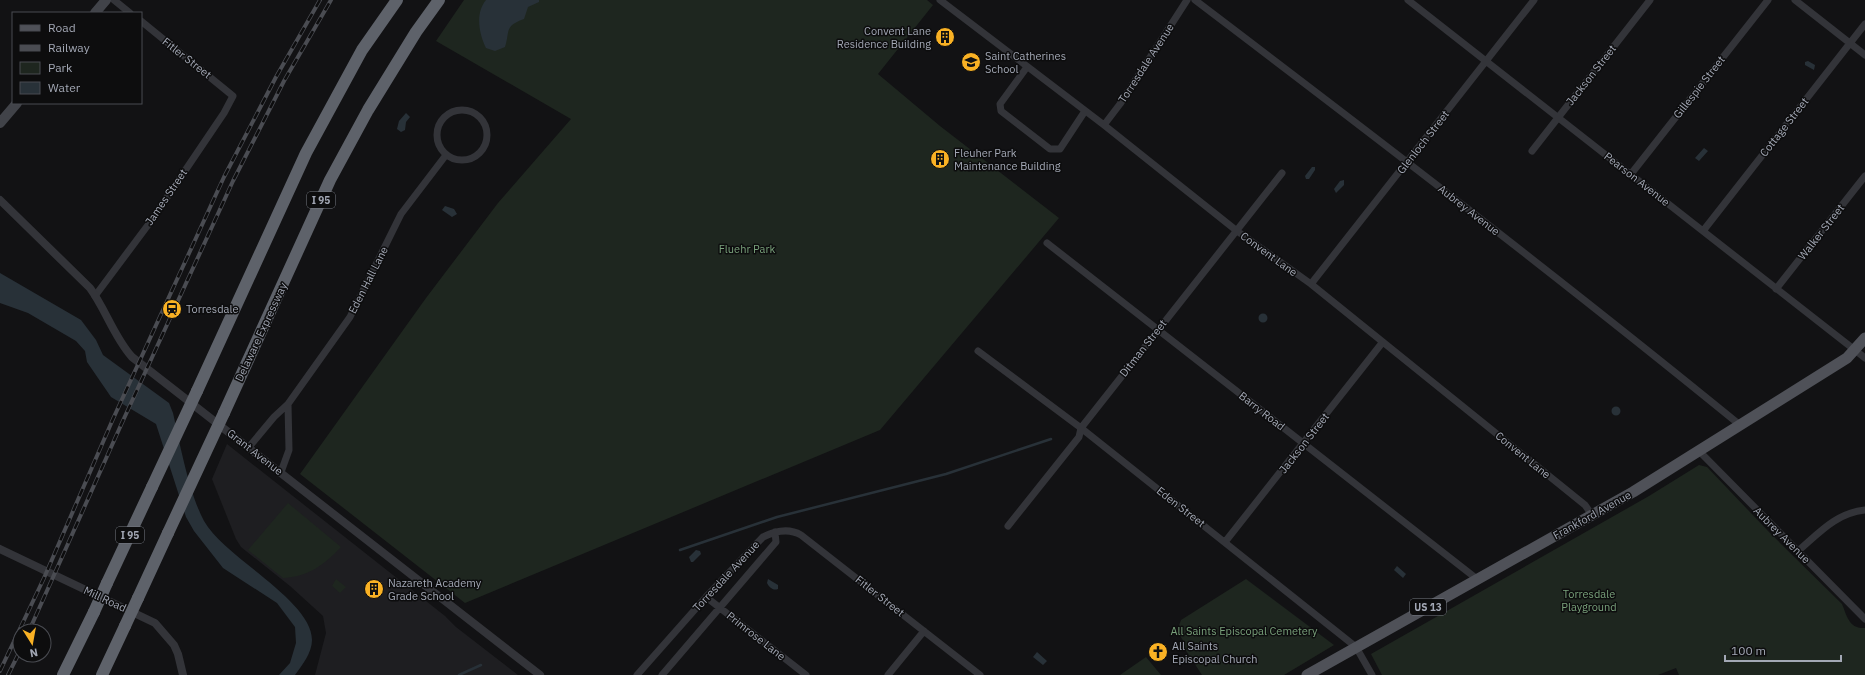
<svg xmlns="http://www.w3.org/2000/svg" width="1865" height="675" viewBox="0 0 1865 675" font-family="'IBM Plex Sans',sans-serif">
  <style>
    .built { fill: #1e1e21 }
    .green { fill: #1e261f }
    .water { fill: #283138 }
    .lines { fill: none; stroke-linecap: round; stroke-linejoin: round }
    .stream { stroke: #283138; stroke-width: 2.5 }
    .minor { stroke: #333439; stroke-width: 7 }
    .tertiary { stroke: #333439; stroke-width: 8 }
    .secondary { stroke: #414349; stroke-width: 10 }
    .primary { stroke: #4f5158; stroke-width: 11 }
    .motorway { stroke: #5e626a; stroke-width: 12 }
    .rail-casing { stroke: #4a4c52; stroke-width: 4 }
    .rail { stroke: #0d0d0e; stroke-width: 2.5; stroke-dasharray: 8; stroke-linecap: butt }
    .motorway-bridge { stroke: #5e626a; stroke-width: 12 }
    .labels { text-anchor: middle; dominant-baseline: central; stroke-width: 3; stroke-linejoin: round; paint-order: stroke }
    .shield { fill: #0d0d0e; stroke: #767a83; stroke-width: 1 }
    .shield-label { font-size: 10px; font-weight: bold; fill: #a3a8b5 }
    .poi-label { font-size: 11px; fill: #a3a8b5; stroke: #0d0d0e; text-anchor: start }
    .street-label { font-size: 11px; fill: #a3a8b5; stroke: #0d0d0e }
    .park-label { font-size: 11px; fill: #79a17b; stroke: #0d0d0e }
  </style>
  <rect width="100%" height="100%" fill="#121214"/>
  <path class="built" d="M227,444l218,172 11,11 62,48h-203l11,-42 -3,-17 -33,-30 -49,-39 -5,-8 -24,-60z"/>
  <path class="green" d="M464,0h463l6,5 -55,69 62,52 119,92 -179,212 -415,173 -165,-129 126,-176 72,-95 73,-84 -135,-78z
    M1699,465l8,2 62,65 73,72c5,12 7,25 23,24v47h-186l-3,-7 -18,7h-276l-11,-21 278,-158z
    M288,503l53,44c-17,18 -33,30 -58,31l-35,-28z
    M336,579l10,8 -6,6 -8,-7z
    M1246,579l88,66 -50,30h-82l-17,-26 -1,-7 -7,-11 4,-11z
    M1146,657l15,18h-41z"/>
  <path class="water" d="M486,0h53v2l-11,5 -4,12c-20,7 -14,12 -19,28l-10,4 -9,-3c-7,-14 -11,-35 0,-48z
    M1808,61l7,4 -1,5 -9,-5v-3z
    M406,113l4,4 -4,5 -1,8 -4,2 -4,-3 2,-8z
    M1704,148l4,3 -9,10 -4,-3z
    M1312,167h3v3l-6,9h-3l-1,-3z
    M1344,180v5l-8,8 -2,-4 6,-8z
    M445,206l9,3 3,5 -5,3 -10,-7z
    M0,273l81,47 15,20 7,15 66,48 4,10c7,31 16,80 31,108 21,37 108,79 108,119 0,13 -10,25 -17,35h-16l11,-12 6,-20 -1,-16 -18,-24 -54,-35 -29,-37 -8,-14 -30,-93 -45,-27 -24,-35 -2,-11 -9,-10 -48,-28 -28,-10z
    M1258.5 318a4.5 4.5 0 1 1 9 0a4.5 4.5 0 1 1-9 0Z
    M1611.5 411a4.5 4.5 0 1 1 9 0a4.5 4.5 0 1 1-9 0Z
    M696,550l4,1 1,3 -8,8h-2l-2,-5z
    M1397,566l9,8 -3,4 -9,-8z
    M768,579l10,6v4c-5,2 -9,-2 -11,-6z
    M1037,652l10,9 -4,4 -10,-8z"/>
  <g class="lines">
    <path class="stream" d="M680,550l97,-33 169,-43 105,-35
      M459,675l22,-10"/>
    <path class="minor" d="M114,0l16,13
      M940,0l164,125 133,106 74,53 274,221 7,10
      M1195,0c183,139 366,279 545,425
      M1408,0l457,358
      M1795,0l70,55
      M1027,67l-27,37 1,7 49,38h10l25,-38
      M437 135a25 25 0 1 1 50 0a25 25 0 1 1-50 0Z
      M1104,125l16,-21 67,-104
      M1532,151l118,-151
      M1631,174l137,-174
      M1703,231l162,-207
      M1047,243l430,336
      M1311,284l223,-284
      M1776,289l89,-113
      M95,296l56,-75 73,-108 9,-17 -92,-75
      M978,351l103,77 275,219 16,28
      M249,447l25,-30 14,-13
      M1699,451l166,168
      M281,472l8,-22 -1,-46 62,-87 51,-103 45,-59
      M1008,526l71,-89 2,-9 201,-255
      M1225,542l157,-199
      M1798,551c21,-18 38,-38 67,-41
      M706,597l100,78
      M637,675l69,-78 57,-60c12,-6 26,-9 38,-2l179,140
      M662,675l114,-133 -1,-10
      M888,675l36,-44"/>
    <path class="tertiary" d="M0,200l90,88c16,22 24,49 42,69l408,318
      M0,549l155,74 19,22 4,9 5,21"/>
    <path class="secondary" d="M95,13l11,-13
      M0,123l17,-20"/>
    <path class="primary" d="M1307,675l326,-183 214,-134 18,-20"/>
    <path class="motorway" d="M197,391l109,-238 56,-103 35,-50
      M224,413l106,-233 38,-70 48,-78 23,-32
      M107,583l45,-96
      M138,598l30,-65
      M63,675l31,-63
      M102,675l23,-49"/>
    <defs>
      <path id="rail" d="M29,631l92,-206 112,-244 51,-100 47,-81
        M0,671l44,-93 69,-159 111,-242 52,-100 44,-77
        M8,675l12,-24"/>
    </defs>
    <use href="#rail" class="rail-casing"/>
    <use href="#rail" class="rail"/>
    <path class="motorway-bridge" d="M152,487l45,-96
      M168,533l56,-120
      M94,612l13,-29
      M125,626l13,-28"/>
  </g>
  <defs>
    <symbol id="building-disc" viewBox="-11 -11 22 22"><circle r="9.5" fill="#f9b124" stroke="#0d0d0e"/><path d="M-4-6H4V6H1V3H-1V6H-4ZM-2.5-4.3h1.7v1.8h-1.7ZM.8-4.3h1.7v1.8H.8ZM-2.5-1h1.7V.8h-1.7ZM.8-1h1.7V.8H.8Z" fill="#111"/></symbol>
    <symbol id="school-disc" viewBox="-11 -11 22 22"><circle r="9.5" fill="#f9b124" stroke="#0d0d0e"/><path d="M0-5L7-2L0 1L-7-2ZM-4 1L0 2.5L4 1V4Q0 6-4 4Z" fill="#111"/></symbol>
    <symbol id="station-disc" viewBox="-11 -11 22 22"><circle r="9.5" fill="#f9b124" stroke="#0d0d0e"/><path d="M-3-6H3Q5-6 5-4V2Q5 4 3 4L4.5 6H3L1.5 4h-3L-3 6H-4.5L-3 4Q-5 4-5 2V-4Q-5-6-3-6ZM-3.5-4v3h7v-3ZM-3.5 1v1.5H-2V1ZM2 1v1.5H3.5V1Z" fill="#111"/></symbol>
    <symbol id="church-disc" viewBox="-11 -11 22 22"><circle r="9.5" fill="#f9b124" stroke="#0d0d0e"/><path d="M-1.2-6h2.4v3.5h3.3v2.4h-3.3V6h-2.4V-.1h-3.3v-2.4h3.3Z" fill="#111"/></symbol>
  </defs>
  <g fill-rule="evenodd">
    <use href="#building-disc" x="934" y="26" width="22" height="22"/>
    <use href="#school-disc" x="960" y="51" width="22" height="22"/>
    <use href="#building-disc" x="929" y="148" width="22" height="22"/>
    <use href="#station-disc" x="161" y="298" width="22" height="22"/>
    <use href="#building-disc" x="363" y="578" width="22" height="22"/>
    <use href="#church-disc" x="1147" y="641" width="22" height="22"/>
  </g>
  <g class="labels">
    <g class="shield">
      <rect x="307" y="192" width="28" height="16" rx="3"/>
      <rect x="116" y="527" width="28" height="16" rx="3"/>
      <rect x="1410" y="599" width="36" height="16" rx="3"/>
    </g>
    <g class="shield-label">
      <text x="321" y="200">I 95</text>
      <text x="130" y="535">I 95</text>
      <text x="1428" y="607">US 13</text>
    </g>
    <g class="poi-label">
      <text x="931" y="31" text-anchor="end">Convent Lane<tspan x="931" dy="13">Residence Building</tspan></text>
      <text x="985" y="56">Saint Catherines<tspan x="985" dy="13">School</tspan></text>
      <text x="954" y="153">Fleuher Park<tspan x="954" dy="13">Maintenance Building</tspan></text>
      <text x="186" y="309">Torresdale</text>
      <text x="388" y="583">Nazareth Academy<tspan x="388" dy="13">Grade School</tspan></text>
      <text x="1172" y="646">All Saints<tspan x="1172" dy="13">Episcopal Church</tspan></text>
    </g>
    <g class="street-label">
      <text transform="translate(187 58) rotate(38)">Fitler Street</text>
      <text transform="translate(1146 63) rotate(-57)">Torresdale Avenue</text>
      <text transform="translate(1591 75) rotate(-52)">Jackson Street</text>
      <text transform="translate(1699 87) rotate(-52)">Gillespie Street</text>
      <text transform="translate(1784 127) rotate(-52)">Cottage Street</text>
      <text transform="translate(1423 142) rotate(-52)">Glenloch Street</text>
      <text transform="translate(1637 179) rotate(38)">Pearson Avenue</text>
      <text transform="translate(166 197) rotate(-56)">James Street</text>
      <text transform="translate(1469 210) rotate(38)">Aubrey Avenue</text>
      <text transform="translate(1821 232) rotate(-52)">Walker Street</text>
      <text transform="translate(1269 254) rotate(36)">Convent Lane</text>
      <text transform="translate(368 280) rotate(-63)">Eden Hall Lane</text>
      <text transform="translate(261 332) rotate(-65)">Delaware Expressway</text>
      <text transform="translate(1143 348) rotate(-52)">Ditman Street</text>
      <text transform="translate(1262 411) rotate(38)">Barry Road</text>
      <text transform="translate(1304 443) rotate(-52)">Jackson Street</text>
      <text transform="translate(255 452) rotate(38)">Grant Avenue</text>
      <text transform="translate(1523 455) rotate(39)">Convent Lane</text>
      <text transform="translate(1181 507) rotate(38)">Eden Street</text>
      <text transform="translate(1592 515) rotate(-29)">Frankford Avenue</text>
      <text transform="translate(1782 535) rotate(45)">Aubrey Avenue</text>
      <text transform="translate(726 576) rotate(-47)">Torresdale Avenue</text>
      <text transform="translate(880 596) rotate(38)">Fitler Street</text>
      <text transform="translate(105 599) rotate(25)">Mill Road</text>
      <text transform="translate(756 636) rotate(38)">Primrose Lane</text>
    </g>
    <g class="park-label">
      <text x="747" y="249">Fluehr Park</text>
      <text x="1589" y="594">Torresdale<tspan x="1589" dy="13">Playground</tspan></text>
      <text x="1244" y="631">All Saints Episcopal Cemetery</text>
    </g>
  </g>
  <rect x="12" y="12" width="130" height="92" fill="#0d0d0e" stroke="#494b51"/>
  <rect x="20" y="25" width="20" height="6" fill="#4f5158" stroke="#494b51"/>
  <text x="48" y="32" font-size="12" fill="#a3a8b5">Road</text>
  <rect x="20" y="45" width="20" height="6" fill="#4a4c52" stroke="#494b51"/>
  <text x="48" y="52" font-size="12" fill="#a3a8b5">Railway</text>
  <rect x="20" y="62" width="20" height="12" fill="#1e261f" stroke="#494b51"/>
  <text x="48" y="72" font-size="12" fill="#a3a8b5">Park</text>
  <rect x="20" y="82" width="20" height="12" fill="#283138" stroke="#494b51"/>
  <text x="48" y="92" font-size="12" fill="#a3a8b5">Water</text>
  <g transform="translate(32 643) rotate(169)"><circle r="19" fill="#0d0d0e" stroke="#494b51"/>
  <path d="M0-3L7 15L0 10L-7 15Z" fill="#f9b124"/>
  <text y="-6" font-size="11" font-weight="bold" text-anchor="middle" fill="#a3a8b5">N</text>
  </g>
  <path d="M1725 655v6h116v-6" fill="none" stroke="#a3a8b5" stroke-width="2"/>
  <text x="1731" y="655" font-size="12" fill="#a3a8b5" stroke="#0d0d0e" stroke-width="3" paint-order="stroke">100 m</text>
</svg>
